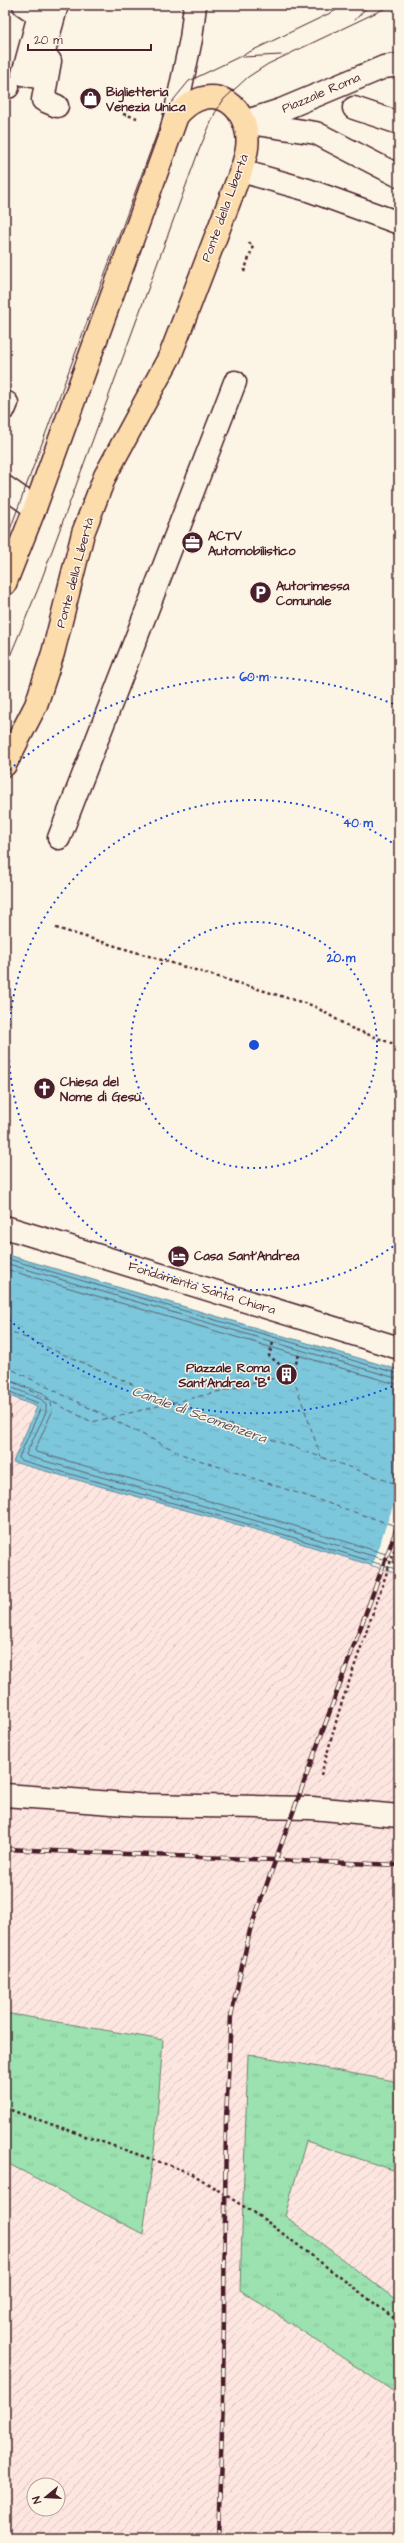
<svg xmlns="http://www.w3.org/2000/svg" width="404" height="2543" viewBox="0 0 404 2543" font-family="'Architects Daughter',sans-serif">
  <style>
    .industrial { fill: url(#industrial-furrows); fill-rule: evenodd }
    .grass { fill: url(#grass-tufts); stroke: #72806e }
    .water { fill: url(#water-ripples); stroke: #688495 }
    .pier { fill: #fcf5e5 }
    .lines { fill: none; stroke-linecap: round; stroke-linejoin: round }
    .shore { stroke: #5e6271; stroke-width: 1 }
    .ferry { stroke: #595160; stroke-width: 1; stroke-dasharray: 5 4; stroke-linecap: butt }
    .lane-casing { stroke: #4a1f2b; stroke-width: 25 }
    .street-casing { stroke: #4a1f2b; stroke-width: 25 }
    .primary-casing { stroke: #4a1f2b; stroke-width: 25 }
    .path { stroke: #4a1f2b; stroke-width: 2.5; stroke-dasharray: 3 3; stroke-linecap: butt }
    .lane { stroke: #fcf5e5; stroke-width: 22 }
    .street { stroke: #fcf5e5; stroke-width: 22 }
    .primary { stroke: #fddcac; stroke-width: 22 }
    .tram { stroke: #4a1f2b; stroke-width: 1 }
    .rail-casing { stroke: #4a1f2b; stroke-width: 4.5 }
    .rail { stroke: #fcf5e5; stroke-width: 3; stroke-dasharray: 9; stroke-linecap: butt }
    .ring { fill: none; stroke: #1d4ed8; stroke-width: 2; stroke-dasharray: 2 4 }
    .labels { text-anchor: middle; dominant-baseline: central; stroke-width: 3; stroke-linejoin: round; paint-order: stroke }
    .poi-label { font-size: 13px; font-weight: bold; fill: #4a1f2b; stroke: #fcf5e5; text-anchor: start }
    .street-label { font-size: 13px; fill: #4a1f2b; stroke: #fcf5e5 }
    .water-label { font-size: 14px; font-style: italic; fill: #595160; stroke: #fcf5e5 }
    .centre { fill: #1d4ed8; stroke: #fcf5e5; stroke-width: 2 }
    .ring-label { font-size: 12px; text-anchor: middle; font-weight: bold; fill: #1d4ed8; stroke: #fcf5e5; stroke-width: 3; stroke-linejoin: round; paint-order: stroke }
  </style>
  <defs>
    <pattern id="industrial-furrows" width="10" height="10" patternUnits="userSpaceOnUse"><rect width="10" height="10" fill="#fde6e0"/><path d="M-1 1l2-2M0 10L10 0M9 11l2-2" fill="none" stroke="#dac5c0"/></pattern>
    <pattern id="grass-tufts" width="24" height="20" patternUnits="userSpaceOnUse"><rect width="24" height="20" fill="#9be2b0"/><path d="M3 7l-1-3M5 7V3M7 7l1-3M15 17l-1-3M17 17v-4M19 17l1-3" fill="none" stroke="#87c198"/></pattern>
    <pattern id="water-ripples" width="26" height="14" patternUnits="userSpaceOnUse"><rect width="26" height="14" fill="#7cc7db"/><path d="M2 4q2-2 4 0t4 0M15 11q2-2 4 0t4 0" fill="none" stroke="#6daabc"/></pattern>
  </defs>
  <rect width="100%" height="100%" fill="#fcf5e5"/>
  <filter id="ink" filterUnits="userSpaceOnUse"><feTurbulence type="fractalNoise" baseFrequency=".025" numOctaves="2"/><feDisplacementMap in="SourceGraphic" scale="8" xChannelSelector="R" yChannelSelector="G"/><feConvolveMatrix kernelMatrix="1 2 1 2 8 2 1 2 1" color-interpolation-filters="sRGB"/></filter>
  <g filter="url(#ink)">
    <path class="industrial" d="M5,1394l33,13 -25,54 255,72 131,41v964h-394zM34,2485h24v24h-24z"/>
    <path class="grass" d="M5,2013l158,27 -8,103 -12,91 -138,-72z
      M248,2054l151,28v90l-93,-31 -21,75 114,86v93l-159,-105z"/>
    <path class="water" d="M5,1254l394,116v204l-131,-41 -255,-71 24,-55 -32,-13z"/>
    <path class="pier" d="M399,1489v85l-27,-9z"/>
    <g class="lines">
      <path class="shore" d="M5,1258l394,116
        M5,1263l394,116
        M5,1269l394,116
        M5,1379l38,14 8,8 1,11 -17,38 1,2 236,67 127,39
        M5,1385l36,14 5,6v7l-20,42 1,2 244,69 128,39
        M5,1390l33,13 3,4 -22,50 1,3 249,70 130,40"/>
      <path class="ferry" d="M5,1329l196,85 198,71
        M5,1366l179,89 215,72
        M5,1378l87,44 200,-48 29,83"/>
      <defs>
        <path id="lane" d="M250,120l31,-10 103,-43 15,-2
          M244,122l72,11 83,43
          M172,129l19,-90 4,-34
          M241,171l67,19 91,33
          M59,838l176,-456"/>
        <path id="street" d="M24,5l15,10 -16,59 14,3 20,-72
          M50,61l-7,39 14,6
          M5,86l3,1
          M354,108l45,15
          M5,408l2,-5
          M5,487l30,21
          M5,1227l394,121
          M5,1795l134,10 173,3 87,8"/>
        <path id="primary" d="M5,584l30,-76 142,-392c25,-31 63,-23 70,18 2,13 -2,24 -6,37l-71,185 -65,120 -22,57 -30,120 -17,52 -31,60"/>
      </defs>
      <use href="#lane" class="lane-casing"/>
      <use href="#street" class="street-casing"/>
      <use href="#primary" class="primary-casing"/>
      <path class="path" d="M123,114l14,4
        M244,272l9,-26 -5,-4
        M56,928l258,78 37,22 48,18
        M273,1343l-4,13 23,18 8,-22
        M321,1775l19,-67 59,-171
        M5,2108l186,65 74,47 134,102"/>
      <use href="#lane" class="lane"/>
      <use href="#street" class="street"/>
      <use href="#primary" class="primary"/>
      <path class="tram" d="M355,20l14,-15
        M243,57l38,-2
        M5,543l161,-434 23,-28 158,-76
        M5,668l33,-79 161,-439 16,-37 9,-14 24,-22 20,-13 124,-59"/>
      <defs>
        <path id="rail" d="M5,1849l394,16
          M218,2538l5,-137 3,-282 5,-103 19,-86 149,-408"/>
      </defs>
      <use href="#rail" class="rail-casing"/>
      <use href="#rail" class="rail"/>
    </g>
  </g>
  <g class="ring">
    <circle cx="254" cy="1045" r="123"/>
    <path d="M398 1243A245 245 0 1 1 398 847"/>
    <path d="M398 1384A368 368 0 0 1 5 1316M5 774A368 368 0 0 1 398 706"/>
  </g>
  <defs>
    <symbol id="shop-disc" viewBox="-11 -11 22 22"><circle r="9.5" fill="#4a1f2b" stroke="#fcf5e5"/><path d="M-5-2.5h2.3a2.7 3.5 0 0 1 5.4 0H5L5.5 6h-11ZM-1.5-2.5h3a1.5 2.3 0 0 0-3 0Z" fill="#fff"/></symbol>
    <symbol id="office-disc" viewBox="-11 -11 22 22"><circle r="9.5" fill="#4a1f2b" stroke="#fcf5e5"/><path d="M-6-3h4V-5.5h4V-3h4V5H-6ZM-1-4.5V-3h2v-1.5ZM-6 0V1H6V0Z" fill="#fff"/></symbol>
    <symbol id="parking-disc" viewBox="-11 -11 22 22"><circle r="9.5" fill="#4a1f2b" stroke="#fcf5e5"/><path d="M-3.5-5.5H1a3.5 3.5 0 0 1 0 7H-1V5.5H-3.5ZM-1-3.4V-.6H.8a1.4 1.4 0 0 0 0-2.8Z" fill="#fff"/></symbol>
    <symbol id="church-disc" viewBox="-11 -11 22 22"><circle r="9.5" fill="#4a1f2b" stroke="#fcf5e5"/><path d="M-1.2-6h2.4v3.5h3.3v2.4h-3.3V6h-2.4V-.1h-3.3v-2.4h3.3Z" fill="#fff"/></symbol>
    <symbol id="hotel-disc" viewBox="-11 -11 22 22"><circle r="9.5" fill="#4a1f2b" stroke="#fcf5e5"/><path d="M-6-4.5h1.5V1H6V5H4.5V3h-9V5H-6ZM-4 0a1.8 1.8 0 1 1 3.6 0ZM.5 0V-2.5h3Q6-2.5 6 0Z" fill="#fff"/></symbol>
    <symbol id="building-disc" viewBox="-11 -11 22 22"><circle r="9.5" fill="#4a1f2b" stroke="#fcf5e5"/><path d="M-4-6H4V6H1V3H-1V6H-4ZM-2.5-4.3h1.7v1.8h-1.7ZM.8-4.3h1.7v1.8H.8ZM-2.5-1h1.7V.8h-1.7ZM.8-1h1.7V.8H.8Z" fill="#fff"/></symbol>
  </defs>
  <g fill-rule="evenodd">
    <use href="#shop-disc" x="78" y="86" width="25" height="25"/>
    <use href="#office-disc" x="180" y="530" width="25" height="25"/>
    <use href="#parking-disc" x="248" y="580" width="25" height="25"/>
    <use href="#church-disc" x="32" y="1076" width="25" height="25"/>
    <use href="#hotel-disc" x="166" y="1244" width="25" height="25"/>
    <use href="#building-disc" x="274" y="1362" width="25" height="25"/>
  </g>
  <g class="labels">
    <g class="poi-label">
      <text x="106" y="92">Biglietteria<tspan x="106" dy="15">Venezia Unica</tspan></text>
      <text x="208" y="536">ACTV<tspan x="208" dy="15">Automobilistico</tspan></text>
      <text x="276" y="586">Autorimessa<tspan x="276" dy="15">Comunale</tspan></text>
      <text x="60" y="1082">Chiesa del<tspan x="60" dy="15">Nome di Gesù</tspan></text>
      <text x="194" y="1256">Casa Sant'Andrea</text>
      <text x="270" y="1368" text-anchor="end">Piazzale Roma<tspan x="270" dy="15">Sant'Andrea "B"</tspan></text>
    </g>
    <g class="street-label">
      <text transform="translate(321 93) rotate(-23)">Piazzale Roma</text>
      <text transform="translate(225 208) rotate(-70)">Ponte della Libertà</text>
      <text transform="translate(75 573) rotate(-75)">Ponte della Libertà</text>
      <text transform="translate(202 1288) rotate(17)">Fondamenta Santa Chiara</text>
    </g>
    <g class="water-label">
      <text transform="translate(199 1415) rotate(20)">Canale di Scomenzera</text>
    </g>
  </g>
  <circle cx="254" cy="1045" r="6" class="centre"/>
  <g class="ring-label">
    <text x="254" y="681">60 m</text>
    <text x="358" y="827">40 m</text>
    <text x="341" y="962">20 m</text>
  </g>
  <rect width="404" height="2543" fill="none" stroke="#fcf5e5" stroke-width="20"/>
  <rect x="10" y="10" width="384" height="2523" fill="none" stroke="#4a1f2b" stroke-width="1.5" filter="url(#ink)"/>
  <g transform="translate(46 2497) rotate(252)"><circle r="19" fill="#fcf5e5" stroke="#b59f9b"/>
  <path d="M0-3L7 15L0 10L-7 15Z" fill="#4a1f2b"/>
  <text y="-6" font-size="11" font-weight="bold" text-anchor="middle" fill="#4a1f2b">N</text>
  </g>
  <path d="M28 44v6h123v-6" fill="none" stroke="#4a1f2b" stroke-width="2"/>
  <text x="34" y="44" font-size="12" fill="#4a1f2b" stroke="#fcf5e5" stroke-width="3" paint-order="stroke">20 m</text>
</svg>
